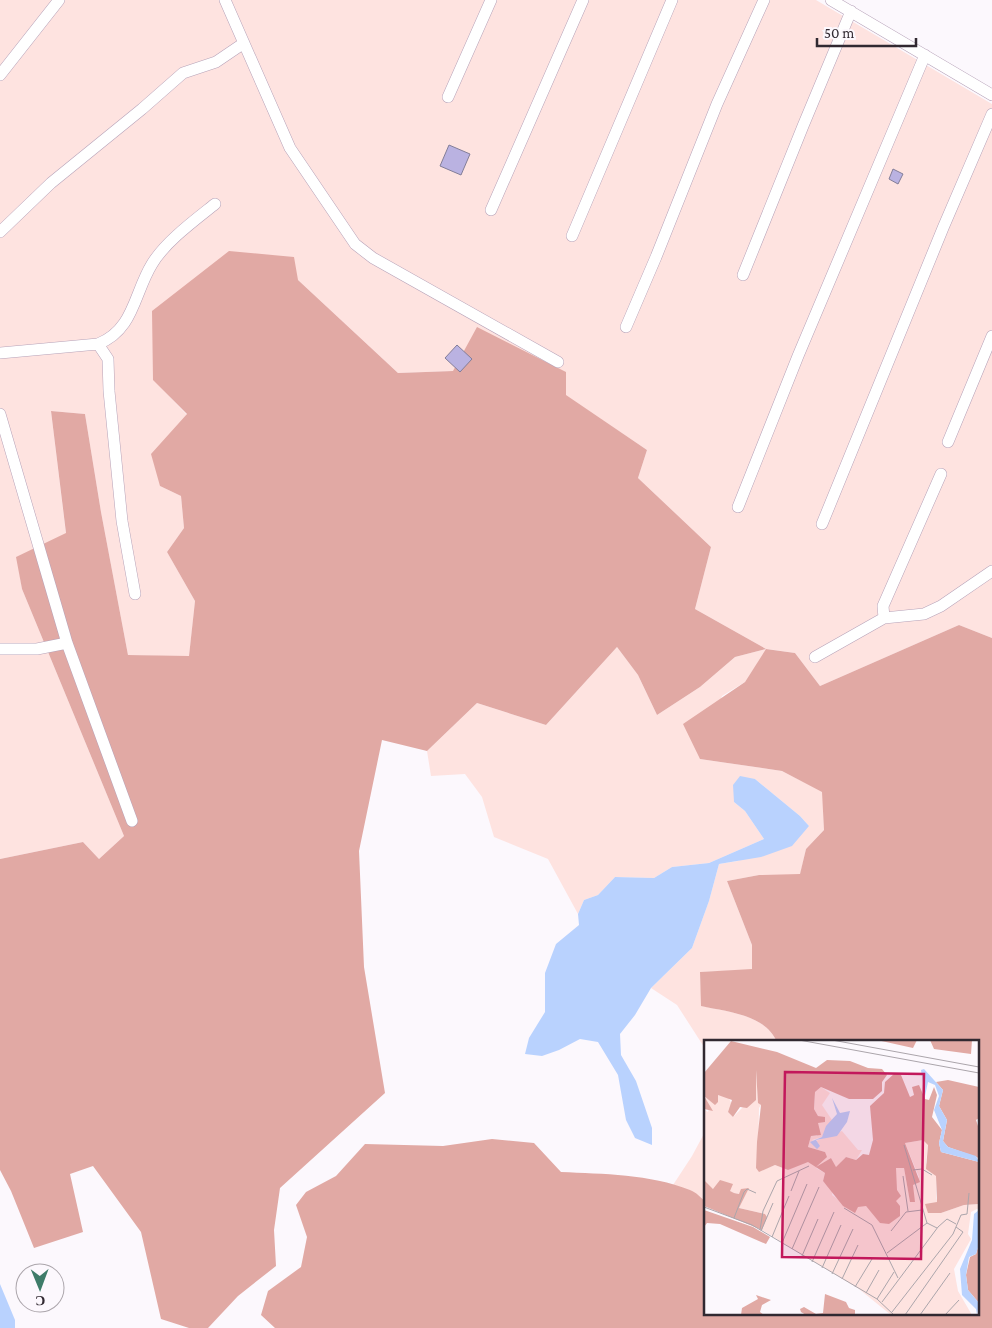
<svg xmlns="http://www.w3.org/2000/svg" width="992" height="1328" viewBox="0 0 992 1328" font-family="'Crimson Pro',serif">
  <style>
    .green { fill: #fee3e0 }
    .forest { fill: #e1a9a4 }
    .water { fill: #b9d2fe }
    .building { fill: #bab2e1; stroke: #837e98 }
    .lines { fill: none; stroke-linecap: round; stroke-linejoin: round }
    .minor-casing { stroke: #b6a2b8; stroke-width: 12 }
    .minor { stroke: #fff; stroke-width: 11 }
    .inset-road { fill: none; stroke: #aba5ab; stroke-width: 1 }
    .view { fill: #c2185b; fill-opacity: 0.15; stroke: #c2185b; stroke-width: 2.5 }
    .inset-edge { fill: none; stroke: #312931; stroke-width: 2.5 }
  </style>
  <rect width="100%" height="100%" fill="#fcf8fd"/>
  <path class="green" d="M0,0h816l176,104v534l-33,-13 -139,61 -25,-33 -28,-4 -22,33 -23,14 -22,63 82,12 41,21 1,38 -18,19 -6,26h-41l-32,6 25,64v25l-52,2 2,34c25,6 63,8 75,36h-71v8l-29,-45 -26,-17 41,-40 17,-47 10,-37 19,-3 71,-35 -9,-10 -45,-37 -21,23 11,9 19,28 -55,24 -37,4 -18,11 -39,-1 -17,18 -14,5 -6,14 -30,-55 -54,-22 -12,-40 -17,-23 -34,2 -4,-25 50,-48 69,22 71,-78 21,28 19,40 43,-28 35,-30 31,-8 -71,-40 16,-62 -73,-69 9,-28 -82,-55 -112,-24 -55,2 -100,-93 -145,99 34,36 -27,71 21,10 3,32 -17,24 28,49 -6,56 -61,-2 -27,-143 -16,-98 -34,-3 15,123 -49,23 5,32 102,247 -25,23 -16,-17 -83,17z
    M706,1130v72l-14,-11 -19,-6 19,-29z"/>
  <path class="forest" d="M229,251l65,6 4,23 100,93 55,-2 24,-44 89,45v23l81,55 -9,28 73,69 -16,62 71,40 29,4 25,33 139,-61 33,13v690h-717l-14,-13 7,-24 33,-24 6,-30 -11,-32 10,-13 30,-16 29,-32 78,2 49,-7 42,4 27,29c42,2 89,2 129,18 6,2 11,8 16,12v112h272v-272h-201c-12,-28 -50,-30 -76,-36l-1,-34 52,-3v-24l-25,-64 32,-6 41,-1 6,-25 18,-19 -2,-38 -40,-21 -82,-12 -17,-35 62,-42 21,-33 -31,8 -35,30 -43,28 -19,-40 -21,-28 -71,78 -69,-22 -50,48 -45,-11 -23,111 5,116 21,126 -105,95 -6,42 2,36 -38,30 -30,32h-19l-28,-9 -20,-87 -48,-66 -23,8 13,58 -49,16 -23,-57 -11,-21v-311l83,-17 16,17 25,-23 -102,-247 -6,-32 50,-24 -15,-122 34,3 16,98 27,143 61,1 6,-55 -28,-49 17,-24 -3,-32 -21,-10 -9,-32 36,-40 -34,-34 -1,-69z"/>
  <path class="water" d="M740,776l15,3 45,37 9,10 -17,20 -31,11 -42,7 -10,37 -17,47 -41,40 -16,27 -15,19 1,21 15,26 16,47v17l-17,-7 -9,-18 -8,-45 -20,-33 -18,-3 -21,11 -17,6 -17,-2 4,-16 16,-26v-39l11,-29 23,-19 -1,-11 6,-14 14,-5 17,-18 39,1 18,-11 37,-4 55,-24 -19,-28 -11,-9 -1,-17z
    M0,1284l15,36v8h-15z"/>
  <path class="building" d="M449,145l21,9 -9,21 -21,-9z
    M893,169l10,5 -5,10 -9,-5z
    M457,345l15,14 -12,13 -15,-14z"/>
  <g class="lines">
    <defs>
      <path id="minor" d="M225,0l65,148 65,96 18,14 185,104
        M831,0l161,95
        M0,75l59,-75
        M448,97l43,-97
        M491,210l92,-210
        M0,232l51,-49 91,-74 41,-36 33,-11 28,-19
        M572,236l100,-236
        M743,275l60,-149 48,-115
        M626,327l30,-70 61,-153 47,-104
        M98,344l10,15 1,32 13,130 13,73
        M0,353l98,-9c36,-14 36,-51 54,-80 13,-22 43,-44 63,-60
        M0,414l67,229 65,178
        M948,442l44,-106
        M738,507l60,-151 127,-301
        M822,524l121,-296 49,-114
        M884,618l-1,-12 58,-132
        M0,649h37l30,-6
        M815,657l69,-39 40,-4 17,-8 51,-35"/>
    </defs>
    <use href="#minor" class="minor-casing"/>
    <use href="#minor" class="minor"/>
  </g>
  <g transform="translate(704 1040)">
    <rect width="275" height="275" fill="#fcf8fd"/>
    <path d="M52,27l2,35 3,3 -2,3 -1,49 7,12 10,-4 13,5 37,-18 -17,-5 3,-11h6l1,-14h7v-4l-7,-2 -4,-7 1,-17 6,-5 9,6 -8,12 10,15 -10,17 -10,3 7,5 -3,-4 26,-10 16,19h4l-6,10 -10,-3 -10,11 -5,-10 -15,10 9,5 -2,8 10,10 -1,4 11,8 23,3 14,14 16,-19v-34l8,1 6,33 3,-16 6,-8 -14,-34 18,-3 5,4 -2,19 10,13v22l5,15 23,-8 15,-1v4l-8,4 -3,22 3,5 -17,30 4,22 14,24h-81l-32,-26 -97,-59 5,-13 -2,-3 -26,-6 9,-18 -9,4 -30,-6 -5,-8v-71l4,3 1,-6 -5,-10 11,8 2,-9 11,1 4,9 -4,7 5,5 20,-20z" fill="#fee3e0"/>
    <path d="M173,0h40l-4,8zM226,0h42l-1,14 -37,-5zM27,1l46,11 39,16 11,-8 23,1 18,7 14,1 5,6 -5,7v9l-9,8h-24l-28,-12 -6,5 -1,17 4,7 7,1v5l-7,1 3,12 -10,1 -3,11 17,5 2,5 -11,10 15,-9 5,9 10,-10 10,3 7,-6 6,1 4,-15 -3,-34 14,-13 1,-11 10,-9 6,2 9,22 4,-2 -2,-8 7,-2 6,14 4,1 5,-13 3,8 -5,22 10,13 -3,13 2,9 38,10v42l-15,1 -23,8h-13l-3,-9 12,-2 -1,-26 -10,-7 2,-24 -5,-5 -18,3 15,39 -7,3 2,17h-5l-6,-34h-8l1,22 4,6 -5,5 4,5v10l-11,8 -9,-1 -14,-17 -8,1 -3,6 -12,-7 -20,-25 2,-8 -17,-11 -20,8 -13,-5 -16,7 -3,-4 1,-26 4,-37 -3,-2 -2,-33v30l-9,8 -7,-1 -7,10 -5,-5 4,-12 -14,-5v7l-3,3 -11,-9 9,15 -9,-2v-36zM244,40l31,7v31l-3,2 3,9v29l-31,-11 -5,-6 4,-21 -8,-14 4,-16 -7,-8zM0,140l9,9 7,-9 13,4 -3,7 4,2 5,1 2,-5 8,-1 -10,20 26,6 2,3 -5,13 -58,-24zM0,170l49,17 17,10 -4,7 -46,-20 -13,-1 -3,4zM275,204v59l-11,-13 -2,-15 4,-18 6,-3zM121,254l21,8 3,6 6,2v5h-49l-5,-3 -1,-3 4,-2 12,7 7,-1zM52,255l15,5 -9,5 -2,7 4,3h-23l1,-7 16,-9z" fill="#e1a9a4"/>
    <path d="M220,29l19,21 -4,16 8,14 -4,21 5,6 28,9 3,6 -38,-10 -2,-9 3,-13 -8,-20 5,-14 -4,-11 -7,-3 -3,14 -4,-26zM128,58l8,15 10,-2 -3,11 -10,14 -21,4 4,6 -3,3 -7,-7 12,-5 4,-11 11,-12zM275,170v34l-3,10 -7,3 -3,18 2,15 11,13 -2,12 -1,-6 -14,-14 -2,-26 12,-29 2,-26z" fill="#b9d2fe"/>
    <path class="inset-road" d="M95,0l180,33M128,0l147,27M200,105l23,78 10,5M209,130l9,-1 10,6M199,136l5,35M87,151l8,-20M0,167l48,18 125,74 17,16M140,168l28,17 26,53M30,178l10,-26 3,-3 9,4M56,190l3,-19 14,-30 32,-15M57,191l12,-28M187,191l15,-19 16,-2M68,197l17,-41M78,203l25,-59M88,209l27,-62M183,213l40,-30M98,216l16,-37M108,222l22,-50M118,228l19,-43M128,234l21,-45M138,239l16,-34M151,247l17,-28M162,253l13,-23M173,259l17,-27M178,262l56,-75 9,-8 9,5M188,272l61,-78 8,-19 6,-1 2,-21M201,275l58,-83 -7,-5M216,275l30,-42M241,275l14,-15"/>
    <path class="view" d="M81,32l139,2 -3,185 -139,-2z"/>
    <rect width="275" height="275" class="inset-edge"/>
  </g>
  <g transform="translate(40 1288) rotate(179)"><circle r="24" fill="#fcf8fd" stroke="#aba5ab"/>
  <path d="M0-4L9 19L0 12L-9 19Z" fill="#3e7c69"/>
  <text y="-8" font-size="14" font-weight="bold" text-anchor="middle" fill="#312931">С</text>
  </g>
  <path d="M817 38v8h99v-8" fill="none" stroke="#312931" stroke-width="2.5"/>
  <text x="824" y="38" font-size="15" fill="#312931" stroke="#fcf8fd" stroke-width="4" paint-order="stroke">50 m</text>
</svg>
